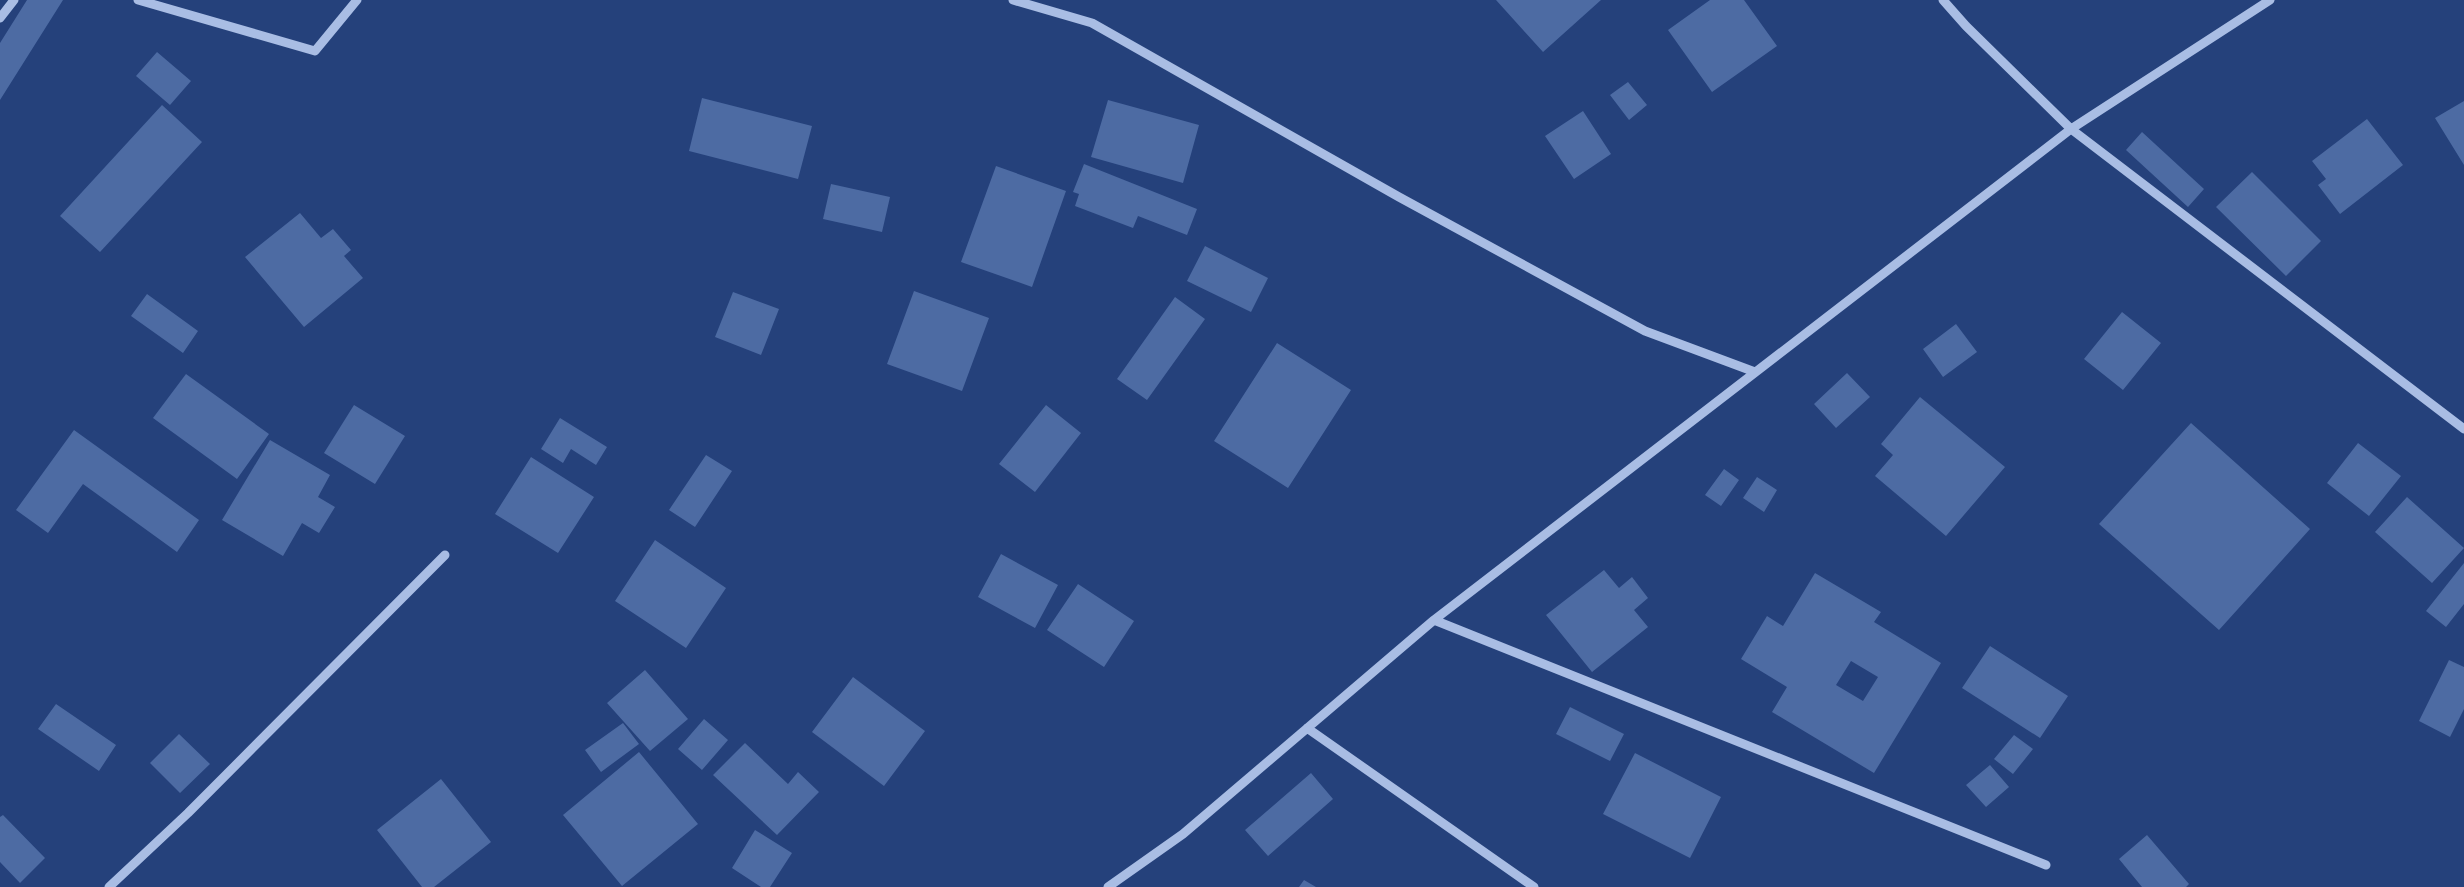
<svg xmlns="http://www.w3.org/2000/svg" width="2464" height="887" viewBox="0 0 2464 887" font-family="Roboto,sans-serif">
  <style>
    .building { fill: #4d6ba3; fill-rule: evenodd }
    .lines { fill: none; stroke-linecap: round; stroke-linejoin: round }
    .minor { stroke: #a9bde4; stroke-width: 9 }
  </style>
  <rect width="100%" height="100%" fill="#25417b"/>
  <path class="building" d="M27,0h36l-63,100v-57z
    M1496,0h105l-58,52z
    M1710,0h34l33,46 -65,46 -44,-62z
    M157,52l34,29 -21,24 -34,-29z
    M1628,82l19,23 -18,15 -19,-25z
    M702,98l110,28 -14,53 -109,-28z
    M1108,100l91,25 -16,58 -92,-26z
    M2464,101v64l-29,-47z
    M162,105l40,37 -102,110 -40,-36z
    M1583,111l28,43 -37,25 -29,-43z
    M2367,119l36,46 -63,49 -22,-29 8,-6 -14,-18z
    M2142,132l62,57 -16,18 -62,-57z
    M1084,164l113,45 -10,26 -49,-19 -5,12 -58,-22 4,-12 -6,-2z
    M996,166l70,25 -34,96 -71,-25z
    M2252,172l69,69 -35,35 -70,-69z
    M831,184l59,13 -8,35 -59,-13z
    M300,213l21,25 12,-9 18,21 -7,6 19,22 -59,49 -59,-70z
    M1205,246l63,32 -17,34 -64,-31z
    M914,291l75,27 -27,73 -75,-27z
    M733,292l46,17 -18,46 -46,-18z
    M147,294l51,37 -15,22 -52,-37z
    M1175,297l30,22 -58,81 -30,-21z
    M2122,312l39,31 -38,47 -39,-31z
    M1956,324l21,28 -34,25 -20,-28z
    M1277,343l74,47 -63,98 -74,-47z
    M1847,373l23,24 -34,31 -22,-24z
    M186,374l83,60 -32,45 -84,-61z
    M1920,397l85,70 -59,69 -71,-60 18,-21 -12,-11z
    M354,405l51,31 -30,48 -51,-31z
    M1046,405l35,28 -46,59 -36,-28z
    M560,418l47,29 -11,18 -25,-16 -8,14 -22,-14z
    M2191,423l119,106 -91,101 -120,-106z
    M74,430l125,90 -22,32 -94,-68 -35,49 -32,-23z
    M270,440l60,35 -12,22 17,10 -16,26 -17,-10 -19,33 -61,-36z
    M2358,443l43,33 -32,40 -42,-33z
    M706,455l26,16 -37,56 -26,-17z
    M531,457l63,40 -36,56 -63,-39z
    M1724,469l15,11 -18,26 -16,-11z
    M1757,477l20,13 -13,22 -21,-14z
    M2407,497l57,51 -32,35 -57,-51z
    M655,540l71,48 -40,60 -71,-47z
    M1001,554l57,31 -23,43 -57,-31z
    M2464,563v41l-18,23 -20,-16z
    M1604,570l15,18 13,-11 16,21 -14,12 14,17 -56,45 -46,-57z
    M1815,573l66,39 -7,10 67,41 -67,110 -102,-61 15,-25 -46,-28 26,-43 16,10zM1851,661l27,16 -15,24 -27,-16z
    M1078,584l56,37 -30,46 -57,-37z
    M1990,646l78,50 -28,42 -78,-50z
    M2449,660l15,7v42l-14,28 -31,-16z
    M645,670l43,49 -38,32 -43,-48z
    M853,677l72,54 -41,55 -72,-54z
    M56,704l60,41 -17,26 -61,-42z
    M1570,707l54,27 -14,27 -54,-27z
    M704,719l24,21 -26,30 -24,-21z
    M623,723l16,21 -38,28 -16,-22z
    M179,734l31,30 -30,29 -30,-30z
    M2014,735l19,14 -20,25 -19,-15z
    M745,743l43,41 10,-12 21,20 -42,43 -64,-60z
    M639,752l59,72 -76,62 -59,-71z
    M1635,753l86,44 -31,61 -87,-44z
    M1990,765l19,22 -23,20 -20,-22z
    M1311,773l22,26 -65,57 -23,-26z
    M441,779l50,63 -57,45h-12l-45,-57z
    M3,815l42,43 -25,25 -20,-21v-45z
    M755,830l37,23 -22,34h-9l-29,-19z
    M2147,835l42,49 -3,3h-44l-23,-28z
    M1304,880l12,7h-17z"/>
  <g class="lines">
    <path class="minor" d="M138,0l177,51 42,-51
      M1013,0l79,23 307,174 246,134 110,41
      M1943,0l23,26 105,103 393,300
      M0,18l14,-18
      M1434,620l612,245
      M1307,728l227,159
      M109,887l79,-74 257,-258
      M1108,887l75,-53 251,-214 637,-491 199,-129"/>
  </g>
</svg>
